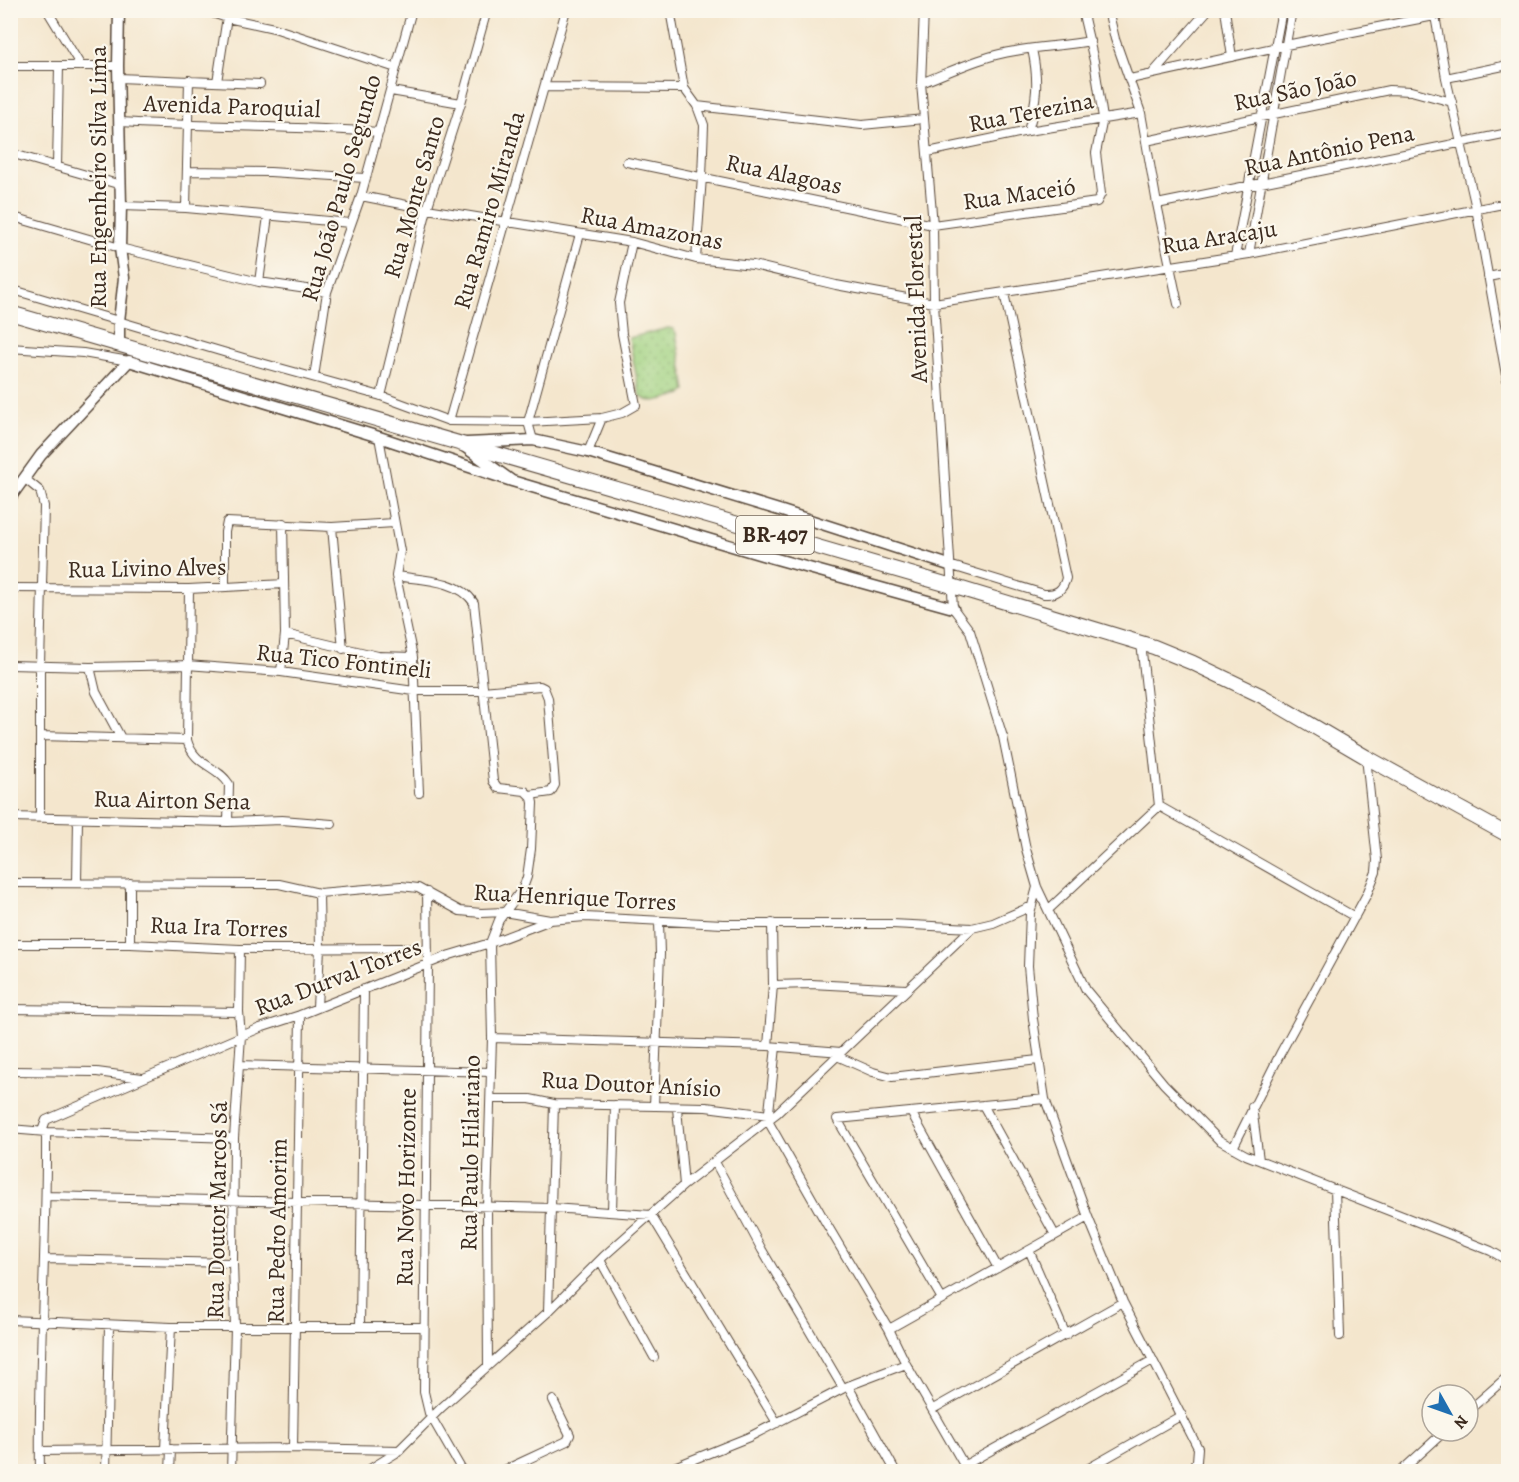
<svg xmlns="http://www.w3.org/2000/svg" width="1519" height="1482" viewBox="0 0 1519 1482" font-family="Alegreya,serif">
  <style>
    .park { fill: url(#park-dots); stroke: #6e7e4f; stroke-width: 1.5 }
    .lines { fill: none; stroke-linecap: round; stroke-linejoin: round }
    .street-casing { stroke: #574638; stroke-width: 10 }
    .secondary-casing { stroke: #574638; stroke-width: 13 }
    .highway-casing { stroke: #574638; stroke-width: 16 }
    .street { stroke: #fff; stroke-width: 8 }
    .secondary { stroke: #fff; stroke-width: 10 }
    .highway { stroke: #fff; stroke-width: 14 }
    .labels { text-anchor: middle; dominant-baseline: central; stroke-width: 4.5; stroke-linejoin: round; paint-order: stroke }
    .shield { fill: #fbf7ec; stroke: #75685c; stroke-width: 1.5 }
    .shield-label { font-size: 22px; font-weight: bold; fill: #3b2a1e }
    .street-label { font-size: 24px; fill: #3b2a1e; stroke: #fbf7ec }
  </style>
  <defs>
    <pattern id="park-dots" width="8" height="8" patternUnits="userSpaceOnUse" patternTransform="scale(1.5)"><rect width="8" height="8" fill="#a0d180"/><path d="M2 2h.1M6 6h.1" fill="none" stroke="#84aa68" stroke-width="1.8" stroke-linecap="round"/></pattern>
  </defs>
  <rect width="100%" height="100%" fill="#fbf7ec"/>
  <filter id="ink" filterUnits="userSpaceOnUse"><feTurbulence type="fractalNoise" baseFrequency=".0167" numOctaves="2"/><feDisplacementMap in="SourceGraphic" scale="12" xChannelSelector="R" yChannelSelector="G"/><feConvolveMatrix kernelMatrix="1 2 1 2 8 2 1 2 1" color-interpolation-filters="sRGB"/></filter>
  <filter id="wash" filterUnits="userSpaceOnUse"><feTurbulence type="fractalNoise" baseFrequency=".008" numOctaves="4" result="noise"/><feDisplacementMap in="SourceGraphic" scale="24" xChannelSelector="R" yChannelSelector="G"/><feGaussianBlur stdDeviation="1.35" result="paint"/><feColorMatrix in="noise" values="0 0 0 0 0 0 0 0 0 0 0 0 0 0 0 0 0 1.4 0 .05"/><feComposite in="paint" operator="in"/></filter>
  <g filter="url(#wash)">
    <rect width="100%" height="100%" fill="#f4e6cd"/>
    <path class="park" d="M668,328l5,1 3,4 10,58 -4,3c-12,3 -34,13 -42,1l-11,-57z"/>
  </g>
  <g filter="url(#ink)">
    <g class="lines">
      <defs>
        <path id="street" d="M47,10l34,56
          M203,10l24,8 47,10 122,40
          M670,10l14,78 13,18 7,19 -2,52 -6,82
          M924,10l-3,73 12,142 1,78 19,305 17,23 33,106 23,112 11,38 49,103 78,94 55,56 27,15 200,78 45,18 17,10
          M1108,10l7,29 26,74 16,91 21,100
          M1225,10l7,47
          M1434,10l12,68 30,130 32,178
          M10,66h108
          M1152,74l56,-64
          M119,78l141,6
          M1446,78l62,-13
          M1130,79l156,-34 179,-35
          M217,82l11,-72
          M921,83c31,-12 61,-27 94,-32 25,-5 50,-5 75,-10
          M545,87l139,1
          M391,91l70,12
          M697,106l165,19 62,-6
          M119,122c87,5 173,4 260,10
          M1028,131c9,-31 11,-50 4,-82
          M1146,141l243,-51 22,1 41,11
          M928,152l100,-21 113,-18
          M10,153l111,32
          M627,162l306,63 164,-23 4,-8 -5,-41 7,-35 -9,-57 -12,-51
          M57,166l2,-100
          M188,171l82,1 95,6
          M361,196l66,13 205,33 64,17 57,6 83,20 98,18 315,-49 259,-51
          M1157,204l351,-71
          M121,206l65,2 164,15
          M186,208l3,-128
          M10,216l110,32 139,34 68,10
          M1249,254l43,-244
          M1235,256l47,-246
          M1488,277l20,-4
          M259,282l9,-66
          M10,289l237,70 134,37 68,25 79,1 74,-4 20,-5 14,-8 -14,-71 -3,-31 13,-61
          M10,348l73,5 46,8
          M314,377l13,-85 34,-96 51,-186
          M381,396l46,-187 34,-106 26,-93
          M449,421l117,-411
          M379,437l21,114 -4,25 17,81 6,136
          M533,440l-5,-18 52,-188
          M588,452l14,-34
          M24,478l16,13 4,15 -4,159v152
          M332,527l11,122
          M949,565l95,29c12,1 19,-4 22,-16l-62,-285
          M396,576c25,4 63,3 78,27l19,178 5,7 27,3 7,7 1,5 -2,46 -4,28 -4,11 -24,32 -9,23 2,95 -5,169 1,158
          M225,587v-55l2,-10 105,5 62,-4
          M10,588l179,1 95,-5
          M189,589l-2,151c7,26 30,25 42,44l-1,38
          M285,634l93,22 35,1
          M1141,643l18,163
          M10,665l80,2 97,-2 94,7 133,19h68l58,-5 4,2 4,10 7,87 -4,7 -21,3
          M90,667l6,25 25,46
          M281,672l4,-38 -2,-111
          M40,736l147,4
          M1159,806l196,111
          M10,817l218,5 54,-2 50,4
          M77,882l1,-63
          M10,883l269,1 40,9 82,-7 17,2 42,23 21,2 23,-1 46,8 35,-3 138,7h169l80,4 21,-5 39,-17
          M1037,887l-7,26 -2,53 5,53 12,80 43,118 35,85 75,146 -1,13 -8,11
          M427,892l1,71 -4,429 5,21 34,59
          M1048,910l111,-104
          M10,944h120l110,5 160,-1 27,2
          M130,944v-61
          M773,985l38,-1 95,5
          M317,1007l3,-58 -1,-56
          M10,1009l229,3
          M492,1038l276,8 73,6
          M768,1046l5,-61 -1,-62
          M776,1047l-8,74 58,102 63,106 17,35 62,108
          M837,1056l36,16 19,5 146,-17
          M239,1065l252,7
          M10,1071l87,1 45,6
          M491,1099h39l24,5 152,3 63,8
          M983,1105l72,130
          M654,1106l6,-152 -1,-32
          M1252,1107l7,53
          M677,1108l7,77
          M911,1112l87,156
          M10,1129l36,3 188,6
          M42,1131l4,-11 214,-92 40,-13 150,-60 40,-12 58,-22
          M1233,1148l47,-94 87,-160 9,-22 1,-12 -11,-103
          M715,1162l47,88 81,138
          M1335,1189l5,147
          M47,1196l505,12 99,7 126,208
          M612,1211l3,-106
          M1029,1250l37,85
          M46,1259l187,4
          M600,1260l54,97
          M942,1299l-105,-180 208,-20
          M548,1312l6,-208
          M10,1320l161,7h253
          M360,1327l4,-338
          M889,1329l199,-112
          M848,1386l48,86
          M933,1409l190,-107
          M1468,1411l40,-35
          M293,1448l7,-433
          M165,1449l6,-122
          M40,1451l253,-3 107,2
          M965,1465l188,-105
          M40,1472c-2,-114 7,-227 6,-340
          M106,1472l3,-147
          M170,1472l1,-23
          M231,1472l4,-145 -2,-64 1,-125 7,-102 -2,-24 1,-63
          M365,1472l31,-19 45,-45 107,-96 56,-56 80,-71 93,-72 195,-185
          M500,1472l67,-31 3,-6 -17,-35
          M662,1472l87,-35 99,-51 58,-22
          M1082,1472l100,-57
          M1400,1472l45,-41"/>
        <path id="secondary" d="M119,10l-1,56 3,140 -1,42 4,30 -5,43v22
          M467,443l66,-3 55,12 194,59 167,54
          M465,447l47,34 250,74 191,53
          M10,498l31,-43 88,-94 250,76 133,44"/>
        <path id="highway" d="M10,313l942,273 202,61 39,16 69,33 104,61 142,78"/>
      </defs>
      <use href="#street" class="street-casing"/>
      <use href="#secondary" class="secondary-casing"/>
      <use href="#highway" class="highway-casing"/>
      <use href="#street" class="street"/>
      <use href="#secondary" class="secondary"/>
      <use href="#highway" class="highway"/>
    </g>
  </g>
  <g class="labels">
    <rect class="shield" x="736" y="516" width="78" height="38" rx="4.5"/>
    <g class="shield-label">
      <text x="775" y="535">BR-407</text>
    </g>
    <g class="street-label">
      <text transform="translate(1295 90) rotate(-12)">Rua São João</text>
      <text transform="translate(232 106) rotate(2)">Avenida Paroquial</text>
      <text transform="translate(1031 112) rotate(-11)">Rua Terezina</text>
      <text transform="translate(1329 150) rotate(-12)">Rua Antônio Pena</text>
      <text transform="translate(784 174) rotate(12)">Rua Alagoas</text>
      <text transform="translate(98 177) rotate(-90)">Rua Engenheiro Silva Lima</text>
      <text transform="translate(341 188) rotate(-74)">Rua João Paulo Segundo</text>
      <text transform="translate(1019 194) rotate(-8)">Rua Maceió</text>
      <text transform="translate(414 197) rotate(-74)">Rua Monte Santo</text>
      <text transform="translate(489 210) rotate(-74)">Rua Ramiro Miranda</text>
      <text transform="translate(652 228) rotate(11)">Rua Amazonas</text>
      <text transform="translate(1219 237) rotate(-9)">Rua Aracaju</text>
      <text transform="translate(916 299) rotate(-92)">Avenida Florestal</text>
      <text transform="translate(147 568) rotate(-1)">Rua Livino Alves</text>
      <text transform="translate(344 661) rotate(6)">Rua Tico Fontineli</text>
      <text transform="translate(172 800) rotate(1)">Rua Airton Sena</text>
      <text transform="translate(575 897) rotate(3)">Rua Henrique Torres</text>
      <text transform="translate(219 927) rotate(2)">Rua Ira Torres</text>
      <text transform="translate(338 977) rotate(-21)">Rua Durval Torres</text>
      <text transform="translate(631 1084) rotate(3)">Rua Doutor Anísio</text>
      <text transform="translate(470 1153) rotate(-89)">Rua Paulo Hilariano</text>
      <text transform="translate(406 1187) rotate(-89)">Rua Novo Horizonte</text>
      <text transform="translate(217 1210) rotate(-89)">Rua Doutor Marcos Sá</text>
      <text transform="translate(277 1231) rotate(-89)">Rua Pedro Amorim</text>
    </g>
  </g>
  <rect width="1519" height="1482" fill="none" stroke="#fbf7ec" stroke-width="36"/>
  <g transform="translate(1450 1413) rotate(130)"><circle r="28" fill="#fbf7ec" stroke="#aea59a" stroke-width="1.5"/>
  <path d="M0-4.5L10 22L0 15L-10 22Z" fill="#1f6fb2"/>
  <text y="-9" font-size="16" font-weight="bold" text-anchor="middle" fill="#3b2a1e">N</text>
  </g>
</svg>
